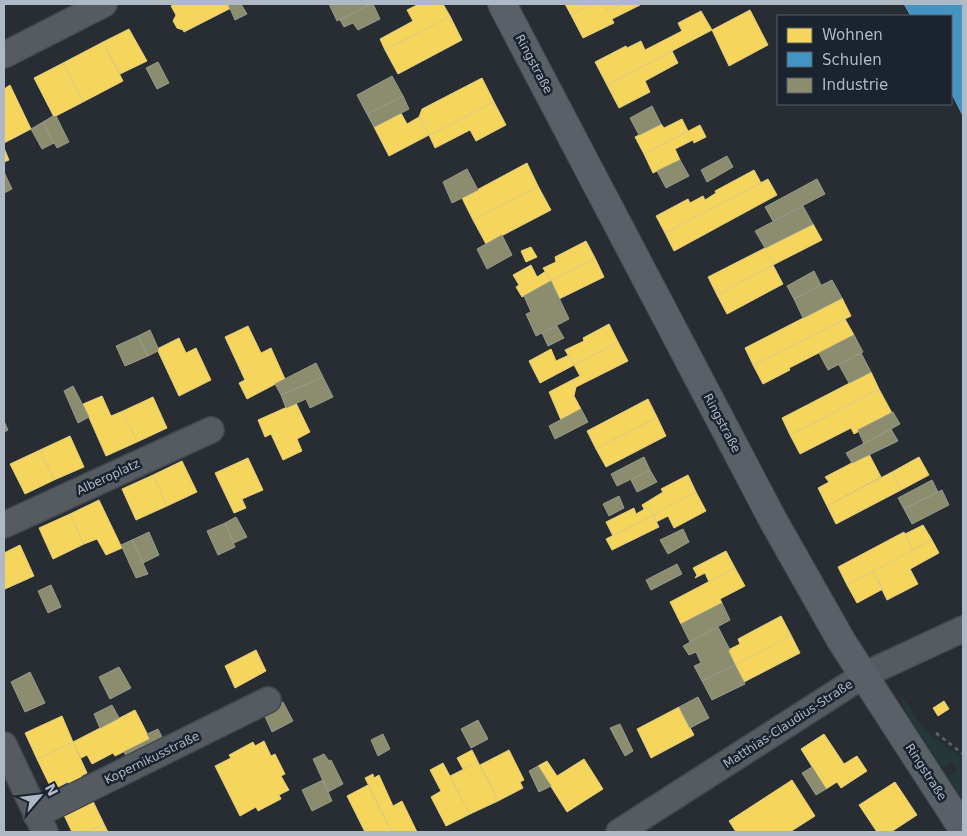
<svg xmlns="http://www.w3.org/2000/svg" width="967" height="836" viewBox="0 0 967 836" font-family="'DejaVu Sans',sans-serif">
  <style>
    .green { fill: #243739 }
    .homes { fill: #f6d55c; stroke: #e1cd7c }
    .schools { fill: #4393c3; stroke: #639ec4 }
    .industry { fill: #8c8c6e; stroke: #969a88 }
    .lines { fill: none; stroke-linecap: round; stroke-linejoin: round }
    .minor-casing { stroke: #44494e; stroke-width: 28 }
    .secondary-casing { stroke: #44494e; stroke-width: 30 }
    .path { stroke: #5a6066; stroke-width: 3; stroke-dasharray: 4 4; stroke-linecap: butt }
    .minor { stroke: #565b62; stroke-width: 25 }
    .secondary { stroke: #5a6067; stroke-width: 28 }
    .labels { text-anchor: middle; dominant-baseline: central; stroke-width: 5; stroke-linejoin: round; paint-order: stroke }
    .street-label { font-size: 12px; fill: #afb9c6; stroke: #1a232e }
  </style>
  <rect width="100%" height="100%" fill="#272d33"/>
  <path class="green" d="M899,693c11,14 19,31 33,43 10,8 22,14 31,23v41l-15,-24 9,-5 -4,-9 -10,6c-10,-15 -43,-61 -44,-75z"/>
  <path class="homes" d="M174,4h54l3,4 -47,24 -1,-2 -6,-2 -4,-7 3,-6 -5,-9z
    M419,4h24l7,12 -65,34 -5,-11 33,-18 -6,-11z
    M565,4h27l-21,11z
    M592,4h12l4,7 15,-7h17v1l-28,14 2,4 -31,15 -12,-23z
    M604,4h19l-15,7z
    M750,10l18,35 -39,21 -17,-36z
    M701,11l11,19 -105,55 -12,-23 31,-16 1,2 14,-7 4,9 37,-19 -4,-8z
    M450,16l12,24 -64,34 -13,-24z
    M129,29l18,32 -27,13 -17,-32z
    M103,42l20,39 -40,21 -20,-39z
    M672,51l6,12 -33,18 5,11 -31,16 -12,-23z
    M63,63l20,39 -29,15 -20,-39z
    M482,78l12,24 -65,33 -10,-18 3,-8z
    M10,85l21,44 -27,14v-54z
    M494,102l12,23 -30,16 -6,-11 -35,18 -6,-13z
    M401,113l6,11 12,-7 10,18 -40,21 -15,-29z
    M682,119l6,12 -44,23 -9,-17 26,-13 3,4z
    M700,125l6,12 -12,6 -1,-3 -18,9 5,11 -27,13 -9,-19z
    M4,148l5,12 -5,2z
    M527,163l11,23 -65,34 -11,-22z
    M754,170l7,13 -96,50 -9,-17 32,-17 2,4 13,-7 2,4 11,-7 -1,-2z
    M768,179l9,16 -103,56 -9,-18z
    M538,186l13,24 -65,34 -13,-24z
    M813,224l9,16 -49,25 -8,-17z
    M586,241l9,17 -44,23 -8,-13 13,-6 -1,-5z
    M531,247l6,10 -11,5 -5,-11z
    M765,248l8,17 -56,30 -9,-18z
    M595,258l9,19 -45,22 -8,-18z
    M531,265l6,12 9,-6 5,10 -29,16 -6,-10 3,-2 -6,-10z
    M773,265l10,19 -56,30 -10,-19z
    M842,298l9,18 -98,49 -8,-17z
    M845,319l9,16 -65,33 1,2 -27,14 -10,-19z
    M609,324l9,18 -44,23 -5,-10h-1l-3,-5 19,-9 -1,-3z
    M248,326l13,27 10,-5 14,31 -38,20 -8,-16 6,-3 -20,-43z
    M179,338l7,15 10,-5 15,32 -32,16 -22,-47z
    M618,342l10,19 -52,26 -4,-7 8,-4 -6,-11z
    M551,349l5,12 13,-6 5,10 -34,18 -11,-22z
    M871,372l8,17 -89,46 -8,-17z
    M572,380l4,7 -2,9 7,13 -20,11 -12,-28z
    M879,389l13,24 -38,21 -3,-6 -51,26 -10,-19z
    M102,396l9,20 12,-5 14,31 -31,14 -23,-52z
    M153,397l14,31 -30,14 -14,-31z
    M648,399l9,18 -61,32 -9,-18z
    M296,403l14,29 -13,7 5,12 -19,9 -12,-26 -6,3 -7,-17z
    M657,417l9,19 -60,31 -10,-18z
    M70,436l14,31 -30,13 -14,-30z
    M40,450l14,30 -29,14 -15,-30z
    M869,454l12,23 -54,29 -9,-18 11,-6 -4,-5z
    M919,457l10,18 -28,15 -9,-18z
    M248,458l15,32 -21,9 4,9 -12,5 -19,-40z
    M182,461l15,31 -30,14 -14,-31z
    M892,472l9,18 -65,34 -9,-18z
    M153,475l14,31 -31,14 -14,-31z
    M688,475l8,17 -43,23 -5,-8 -4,2 -2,-4 21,-13 -2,-3z
    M696,492l10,19 -32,17 -6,-12 -12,6 -3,-7z
    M99,500l23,48 -16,7 -9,-16 -13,5 -14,-30z
    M648,507l5,8 -40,21 -7,-14 28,-14 2,6z
    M70,514l14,30 -31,15 -14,-31z
    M653,515l6,12 -47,23 -6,-11z
    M923,525l9,15 -19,10 -8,-16z
    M904,532l9,18 -66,35 -9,-18z
    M932,540l7,13 -29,16 8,15 -31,16 -14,-29z
    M20,545l14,31 -29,13 -1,-36z
    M726,551l9,17 -26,14 -4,-9 -10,5 2,-3 -4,-7z
    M735,568l10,18 -25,13 2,4 -41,21 -11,-22z
    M873,571l10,18 -26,14 -10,-18z
    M781,616l10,19 -56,30 -7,-15 12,-6 -2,-5z
    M791,635l9,18 -56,29 -9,-17z
    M256,650l10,21 -31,17 -10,-22z
    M944,701l5,8 -11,7 -5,-8z
    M679,707l15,28 -43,23 -14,-29z
    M135,710l15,29 -35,17 -2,-3 -21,11 -5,-9 -6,3 -8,-16z
    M62,716l11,26 -36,17 -12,-26z
    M824,734l20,30 13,-8 10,15 -26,17 -4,-6 -11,7 -25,-40z
    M264,741l7,15 4,-2 10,20 -4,2 8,14 -10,5 2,4 -23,12 -2,-4 -16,9 -25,-50 16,-8 -2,-3 24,-13 2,4z
    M73,742l14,31 -6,3 3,5 -14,7 -2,-6 -16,8 -15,-31z
    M472,750l6,12 -15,7 -6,-11z
    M509,750l15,30 -4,2 3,6 -25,13 -18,-36z
    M584,759l19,30 -36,23 -29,-46 9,-5 10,15z
    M478,762l20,39 -28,13 -20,-38z
    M443,763l27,51 -24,12 -15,-29 10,-6 -11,-21z
    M373,774l1,4 5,-3 14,31 9,-5 15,31h-25l-27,-54z
    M792,780l23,36 -25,16h-54l-7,-11z
    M895,782l22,33 -26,17h-14l-18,-27z
    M368,785l24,47h-27l-18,-36z
    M91,797l13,27 -18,8h-14l-10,-21z
    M104,824l4,8h-22z"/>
  <path class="schools" d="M904,4h59v112l-12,-24v-76h-40z"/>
  <path class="industry" d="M228,4h13l6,10 -12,6z
    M329,4h41l-33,17z
    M370,4h3l7,15 -22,11 -5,-7 -9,4 -4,-7z
    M158,62l11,21 -12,6 -11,-21z
    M392,76l11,20 -36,18 -10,-19z
    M403,96l6,13 -35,18 -7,-13z
    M652,106l9,18 -22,11 -9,-17z
    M53,116l1,1 2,-1 13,26 -12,6 -14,-26z
    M43,122l11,21 -12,6 -11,-20z
    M727,156l6,11 -26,15 -6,-12z
    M680,160l9,16 -23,12 -9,-17z
    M467,169l11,21 -26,13 -9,-21z
    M4,172l8,17 -8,4z
    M817,179l8,15 -52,27 -8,-14z
    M803,206l10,18 -48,24 -10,-17z
    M502,235l10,20 -25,14 -10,-20z
    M814,271l7,14 -27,14 -7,-13z
    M832,280l10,18 -39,20 -9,-19z
    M551,281l18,38 -33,17 -10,-22 5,-2 -7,-16z
    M557,326l7,12 -16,8 -6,-13z
    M150,330l8,18v3l-10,5 -10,-20z
    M854,335l9,17 -35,18 -9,-17z
    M138,336l10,20 -23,10 -9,-20z
    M861,353l10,19 -22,11 -10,-18z
    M316,363l7,14 -42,18 -6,-11z
    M323,377l10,20 -23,11 -4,-9 -20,9 -5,-13z
    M73,386l16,31 -11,6 -14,-32z
    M581,409l7,13 -33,17 -6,-13z
    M893,412l7,12 -36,20 -6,-14z
    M4,421l4,9 -4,2z
    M891,429l7,12 -46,22 -6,-10z
    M644,457l6,13 -33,16 -6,-12z
    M650,470l7,12 -20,10 -6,-12z
    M932,480l6,12 -34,17 -6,-11z
    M942,490l7,15 -37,19 -8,-15z
    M619,496l5,12 -15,8 -6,-12z
    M236,517l11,20 -13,6 -9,-20z
    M225,523l10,24 -17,8 -11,-24z
    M683,529l6,13 -21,12 -8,-14z
    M149,532l10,23 -16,8 -11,-23z
    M132,540l16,34 -12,4 -15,-33z
    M677,564l5,10 -31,16 -5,-10z
    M51,585l10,22 -13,6 -10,-22z
    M722,603l8,17 -40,22 -9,-18z
    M718,627l12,23h-2l7,15 -33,16 -8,-15 7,-3 -5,-11 -7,3 -6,-9z
    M735,665l10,19 -33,16 -10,-19z
    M119,667l12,21 -21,11 -11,-22z
    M30,672l15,31 -20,9 -14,-30z
    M698,697l11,21 -19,10 -11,-21z
    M283,702l10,19 -21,11 -9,-20z
    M112,705l7,13 -19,10 -6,-14z
    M478,720l10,19 -17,9 -10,-19z
    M620,724l13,27 -8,5 -15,-28z
    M158,729l8,16 -36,18 -6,-11 26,-13 -3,-5z
    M383,734l7,15 -12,7 -7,-16z
    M324,754l5,7 2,-1 12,24 -15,8 -15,-33z
    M538,766l13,20 -12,6 -10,-21z
    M812,767l14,22 -10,6 -14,-22z
    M323,780l9,21 -20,10 -10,-21z"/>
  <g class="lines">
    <defs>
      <path id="minor" d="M4,55l100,-51
        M4,525l207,-95
        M4,745l41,87
        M36,815l232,-115
        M619,832l245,-157 99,-46"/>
      <path id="secondary" d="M502,4l272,518 68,120 121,187"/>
    </defs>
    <use href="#minor" class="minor-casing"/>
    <use href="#secondary" class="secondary-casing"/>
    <path class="path" d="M936,733l27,21"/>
    <use href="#minor" class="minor"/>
    <use href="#secondary" class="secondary"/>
  </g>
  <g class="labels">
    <g class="street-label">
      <text transform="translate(534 64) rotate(62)">Ringstraße</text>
      <text transform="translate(722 423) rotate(62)">Ringstraße</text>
      <text transform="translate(108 477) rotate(-25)">Alberoplatz</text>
      <text transform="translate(788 724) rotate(-33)">Matthias-Claudius-Straße</text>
      <text transform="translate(152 758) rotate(-26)">Kopernikusstraße</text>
      <text transform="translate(926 772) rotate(57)">Ringstraße</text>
    </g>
  </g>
  <rect width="967" height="836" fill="none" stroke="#afb9c6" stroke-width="10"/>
  <rect x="777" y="15" width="175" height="90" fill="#1a232e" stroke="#565f6b"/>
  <rect x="787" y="28" width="25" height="15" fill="#f6d55c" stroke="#565f6b"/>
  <text x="822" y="40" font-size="15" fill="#afb9c6">Wohnen</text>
  <rect x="787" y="52" width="25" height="15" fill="#4393c3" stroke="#565f6b"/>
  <text x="822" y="65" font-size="15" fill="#afb9c6">Schulen</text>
  <rect x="787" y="78" width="25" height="15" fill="#8c8c6e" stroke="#565f6b"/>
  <text x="822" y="90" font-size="15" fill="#afb9c6">Industrie</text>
  <g transform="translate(40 796) rotate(62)" stroke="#1a232e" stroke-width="4" paint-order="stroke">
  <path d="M0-4L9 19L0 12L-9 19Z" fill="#afb9c6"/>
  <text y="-8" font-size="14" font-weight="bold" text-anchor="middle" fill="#afb9c6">N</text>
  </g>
</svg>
